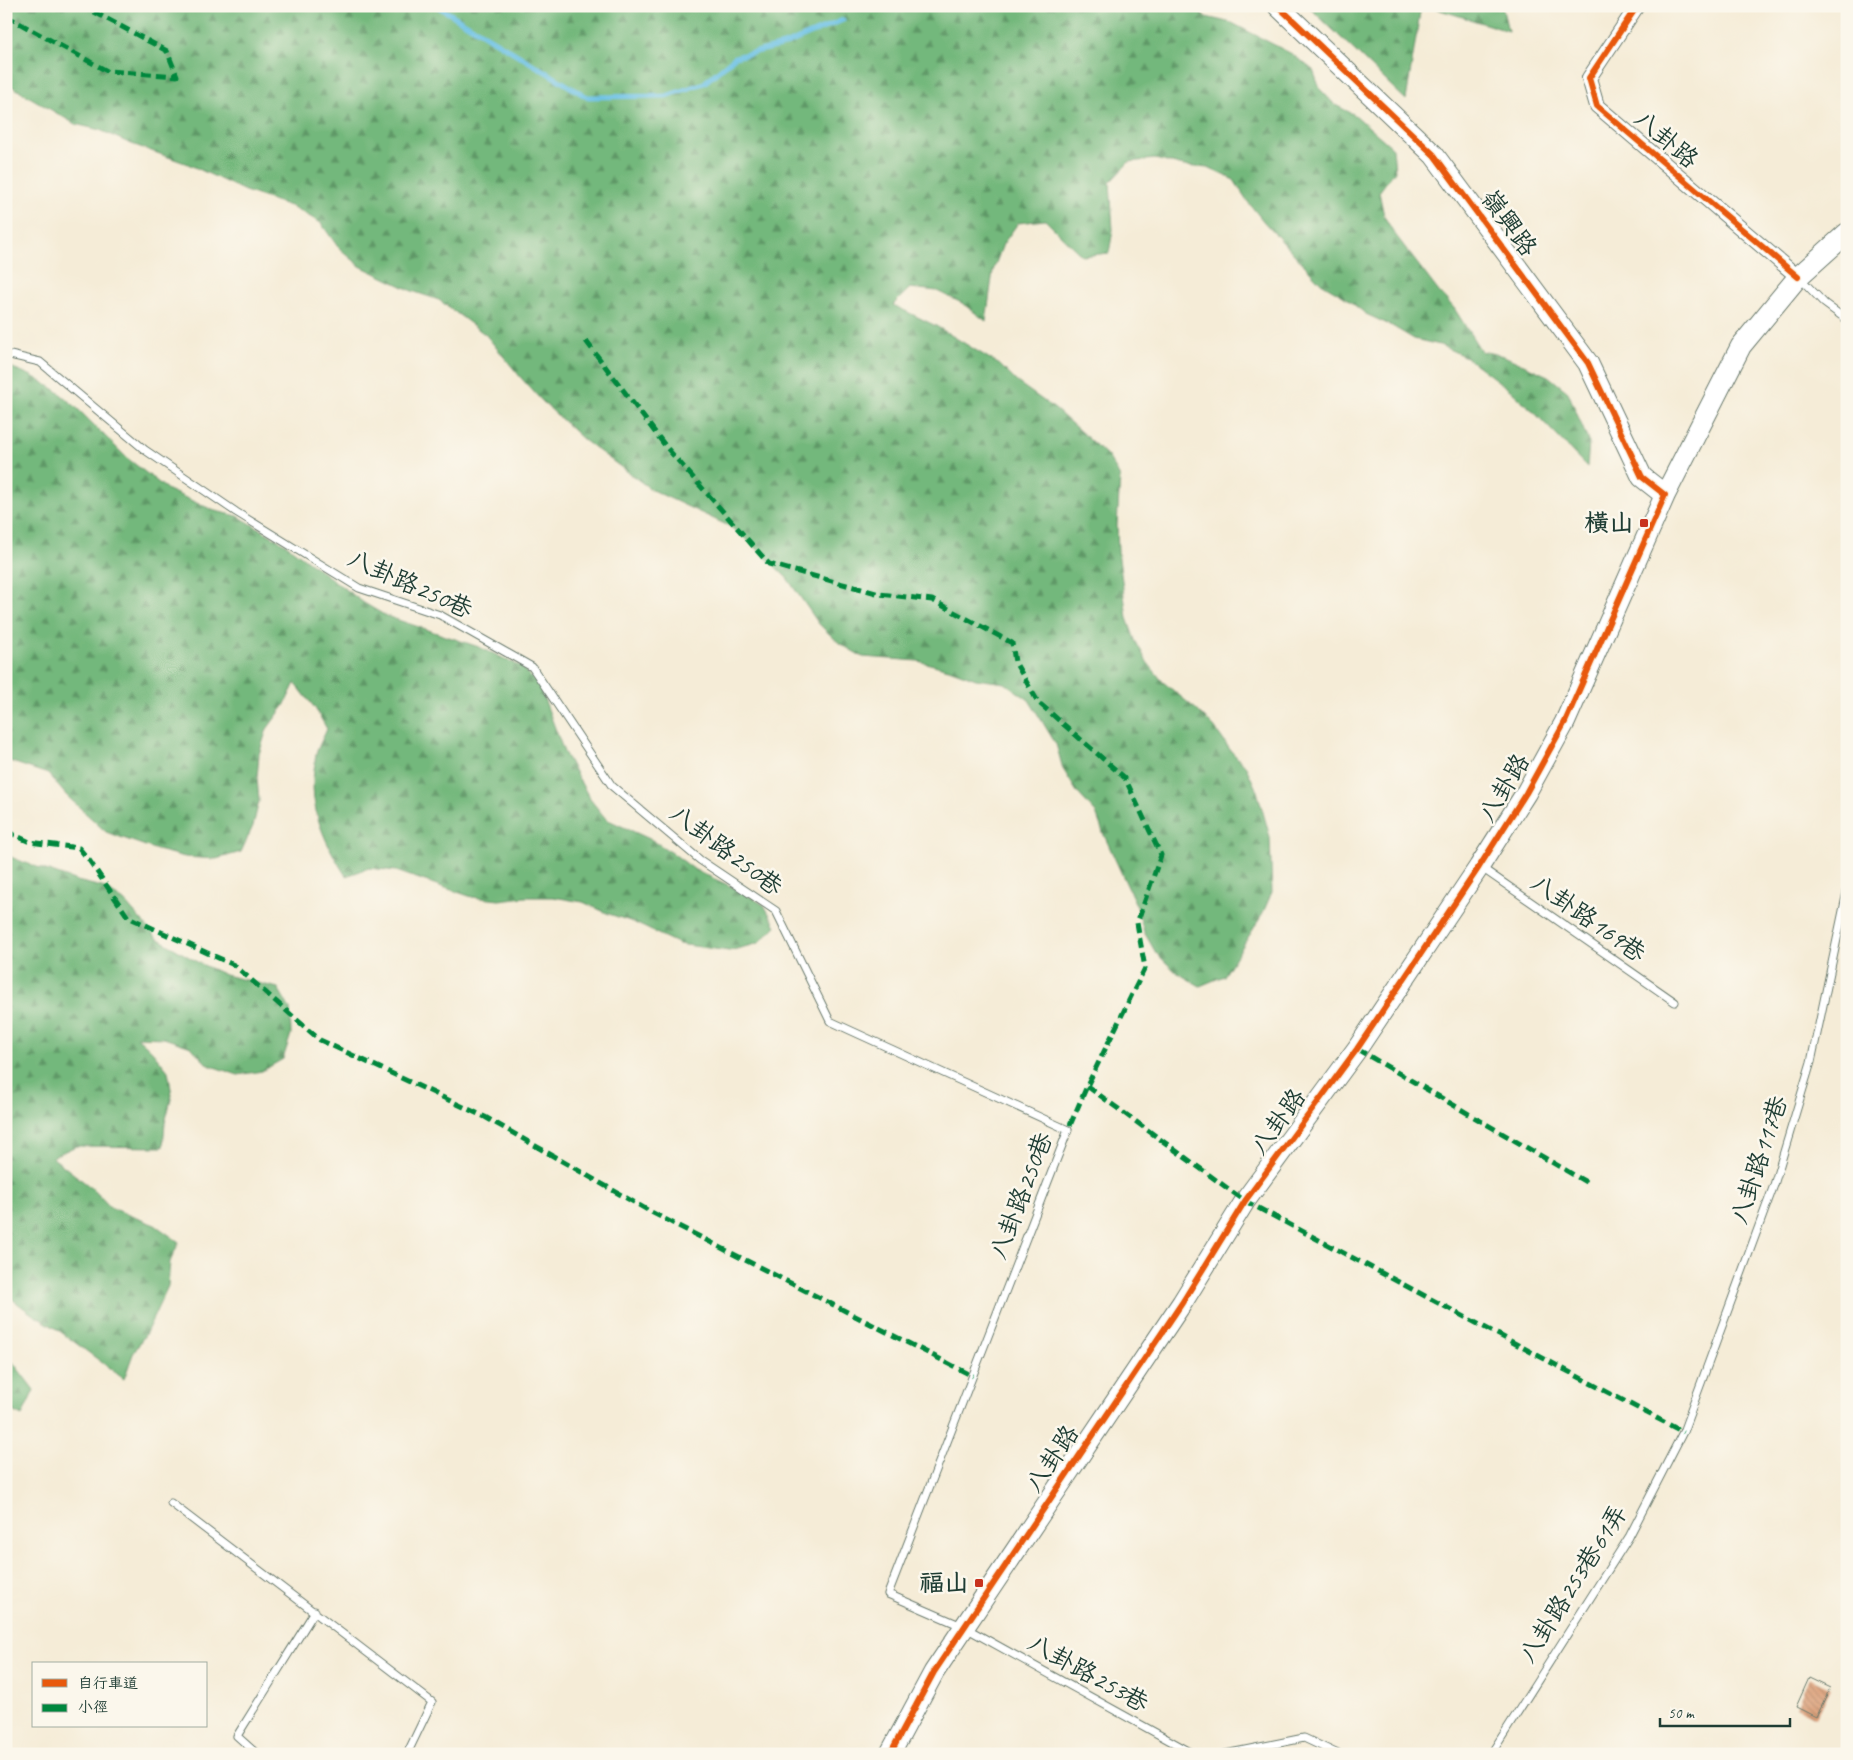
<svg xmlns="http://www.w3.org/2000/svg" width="1853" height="1760" viewBox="0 0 1853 1760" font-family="Caveat,'LXGW WenKai TC',sans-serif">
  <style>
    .forest { fill: url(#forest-firs); stroke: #497a58 }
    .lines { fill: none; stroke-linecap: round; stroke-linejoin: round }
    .stream { stroke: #68c0e5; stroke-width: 5 }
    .building { fill: url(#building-back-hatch) }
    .lane-casing { stroke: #6a7a6d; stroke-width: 9 }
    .street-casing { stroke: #6a7a6d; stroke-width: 16 }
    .secondary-casing { stroke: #6a7a6d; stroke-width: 22 }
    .lane { stroke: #fff; stroke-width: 7 }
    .street { stroke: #fff; stroke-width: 14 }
    .secondary { stroke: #fff; stroke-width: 20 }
    .quiet { stroke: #00873e; stroke-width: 5; stroke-dasharray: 10 5; stroke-linecap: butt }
    .cycleway-casing { stroke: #fbf7ec; stroke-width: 9 }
    .cycleway { stroke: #e8590c; stroke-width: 6 }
    .poi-dot { fill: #c8321e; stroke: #fbf7ec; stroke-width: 2 }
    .labels { text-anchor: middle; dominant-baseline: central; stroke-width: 5; stroke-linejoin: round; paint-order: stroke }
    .street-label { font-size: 25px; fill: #1f3d34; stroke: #fbf7ec }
    .poi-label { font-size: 25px; font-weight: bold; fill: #1f3d34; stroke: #fbf7ec; text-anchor: end }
  </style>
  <defs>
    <pattern id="forest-firs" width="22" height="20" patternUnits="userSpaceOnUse" patternTransform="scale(1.25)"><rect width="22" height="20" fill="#73b87c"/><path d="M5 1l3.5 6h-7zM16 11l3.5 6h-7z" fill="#5e9766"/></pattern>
    <pattern id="building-back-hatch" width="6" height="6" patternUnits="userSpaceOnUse" patternTransform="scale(1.25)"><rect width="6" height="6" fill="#db9c74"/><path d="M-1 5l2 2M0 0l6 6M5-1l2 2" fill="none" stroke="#b18060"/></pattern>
  </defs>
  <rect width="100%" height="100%" fill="#fbf7ec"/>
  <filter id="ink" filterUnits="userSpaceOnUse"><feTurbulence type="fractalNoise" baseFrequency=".02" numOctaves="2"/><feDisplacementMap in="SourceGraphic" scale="10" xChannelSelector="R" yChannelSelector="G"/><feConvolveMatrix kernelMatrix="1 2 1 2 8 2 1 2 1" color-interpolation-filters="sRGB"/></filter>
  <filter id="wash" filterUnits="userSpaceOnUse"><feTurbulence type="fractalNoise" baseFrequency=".0096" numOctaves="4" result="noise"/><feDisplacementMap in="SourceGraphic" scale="20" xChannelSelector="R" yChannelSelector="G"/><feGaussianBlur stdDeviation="1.12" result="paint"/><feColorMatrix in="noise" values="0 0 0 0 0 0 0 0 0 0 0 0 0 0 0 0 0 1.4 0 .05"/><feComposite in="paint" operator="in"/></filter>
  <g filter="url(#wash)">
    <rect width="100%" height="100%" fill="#f5ecd7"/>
    <path class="forest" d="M6,6h1189l11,11 26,6 60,31 21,16 7,19 15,16 20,10 38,33 2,23 -16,21 5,24 10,17 45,59 15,16 27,43 23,5 44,20 20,16 21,51 -2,24 -55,-57 -22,-20 -44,-33 -26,-12 -26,-6 -22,-13 -26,-12 -23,-18 -22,-13 -57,-61 -16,-20 -14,-22 -26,-12 -24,-2 -29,-7 -26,3 -19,20 3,48 -4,23 -27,3 -37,-36 -27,3 -15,21 -10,27 -7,50 -24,-18 -25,-12 -27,-3 -17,17 43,21 64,39 17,17 38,27 53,47 12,21 -3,48 1,26 9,67 8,22 12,22 16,20 34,28 17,17 17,24 15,16 11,24 13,46 2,55 -10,23 -38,61 -24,10 -24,-14 -20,-19 -12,-21 -7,-25 -33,-72 -8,-22 -19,-21 -14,-23 -7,-25 -27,-44 -24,-17 -29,-4 -27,-10 -31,-8 -55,-4 -24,-14 -20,-19 -32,-46 -37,-36 -21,-16 -77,-36 -68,-50 -42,-39 -20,-22 -36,-44 -47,-35 -27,-9 -52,-25 -22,-19 -17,-24 -28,-16 -48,-16 -57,-27 -59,-21 -29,-13 -25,-6 -69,-41z
      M1308,6h113l-15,94z
      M1427,6h75l6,25z
      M6,365l26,11 25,15 18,15 52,52 41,32 47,21 23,5 47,28 79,59 22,13 93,31 41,19 19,19 25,67 26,47 16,20 46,21 22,14 21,16 44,20 25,15 12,21 -17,17 -30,8 -50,-7 -46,-22 -24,-8 -26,-12 -30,-5h-28l-26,3 -27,-3 -76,-26 -27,-3 -23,8c-21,-33 -37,-66 -32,-106 1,-6 1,-14 3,-19 3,-8 7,-15 10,-22l-12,-21 -20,-25 -11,23 -17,23 -8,25 -2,24 2,23 -6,25 -12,26 -25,7 -31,-2 -28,-7 -51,-18 -40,-37 -18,-21 -42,-14z
      M6,855l17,7 54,19 25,6 22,14 33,37 42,25 26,12 53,13 12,21 1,25 -8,25 -21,12 -24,4 -30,-10 -17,-18 -27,-9 -27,-1 15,14 16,20 4,24 -7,28 -2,24 -87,-1 -24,11 41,32 17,18 21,9 24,9 24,17 -9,20 -2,24 -22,47 -13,21 -9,25 -67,-50 -25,-15 -23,-17 -3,-4z
      M6,1353l28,37 -12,26 -16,-8z"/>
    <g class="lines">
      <path class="stream" d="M437,6l150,91 79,-1 38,-13 31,-26 49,-12 59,-25"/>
    </g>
    <g id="blocks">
      <path class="building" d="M1809,1678l21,10 -14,29 -20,-10z"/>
    </g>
  </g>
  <g filter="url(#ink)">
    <use href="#blocks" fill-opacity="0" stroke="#6a7a6d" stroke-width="1"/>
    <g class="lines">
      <defs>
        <path id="lane" d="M1799,277l25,26 23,17
          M6,354l34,8 105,88 91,62 123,76 81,27 92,52 80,119 88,74 76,51 54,110 238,109 -180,464 76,33 230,127
          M1482,868l193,134
          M171,1503l261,199 -25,52
          M257,1754l-20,-18 78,-125
          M1225,1754l79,-16 34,16
          M1491,1754l138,-217 54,-105 91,-247 37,-123 36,-170"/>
        <path id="street" d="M1637,6l-48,72 8,28 201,171"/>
        <path id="secondary" d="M1278,6l156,149 154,208 54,114 23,18
          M890,1754l44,-82 248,-369 63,-102 112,-152 122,-182 47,-74 39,-71 100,-227 76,-149 57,-69 49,-44"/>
      </defs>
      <use href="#lane" class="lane-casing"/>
      <use href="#street" class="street-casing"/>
      <use href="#secondary" class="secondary-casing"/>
      <use href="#lane" class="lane"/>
      <use href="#street" class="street"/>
      <use href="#secondary" class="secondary"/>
      <path class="quiet" d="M324,6l3,1
        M6,16l101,55 70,5 -10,-25 -84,-45
        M586,341l81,107 102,116 111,30 52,6 80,43 3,19 23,40 87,76 36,77 -24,68 8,45 -58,118 -19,44
        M6,831l24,11 49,6 10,12 39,57 106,48 86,75 165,77 166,95 322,164
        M1357,1049l229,133
        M1087,1086l158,115 438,231"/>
      <defs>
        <path id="cycleway" d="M1637,6l-48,72 8,28 201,171
          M890,1754l44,-82 248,-369 63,-102 112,-152 122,-182 47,-74 39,-71 100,-227 -23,-18 -54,-114 -154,-208 -156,-149"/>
      </defs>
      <use href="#cycleway" class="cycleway-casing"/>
      <use href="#cycleway" class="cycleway"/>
    </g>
  </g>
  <g class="poi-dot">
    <rect x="1639" y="518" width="10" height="10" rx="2.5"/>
    <rect x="974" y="1578" width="10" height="10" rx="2.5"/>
  </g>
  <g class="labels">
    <g class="street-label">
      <text transform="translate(1666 139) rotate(40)">八卦路</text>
      <text transform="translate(1509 223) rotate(54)">嶺興路</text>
      <text transform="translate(410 584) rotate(24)">八卦路250巷</text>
      <text transform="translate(1504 788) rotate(-59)">八卦路</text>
      <text transform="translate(726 850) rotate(37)">八卦路250巷</text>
      <text transform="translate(1588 918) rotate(35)">八卦路169巷</text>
      <text transform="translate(1278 1122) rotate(-54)">八卦路</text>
      <text transform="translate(1759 1160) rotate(-72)">八卦路117巷</text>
      <text transform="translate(1021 1196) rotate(-69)">八卦路250巷</text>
      <text transform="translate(1052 1459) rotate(-56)">八卦路</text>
      <text transform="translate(1573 1584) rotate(-58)">八卦路253巷61弄</text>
      <text transform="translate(1088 1673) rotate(29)">八卦路253巷</text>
    </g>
    <g class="poi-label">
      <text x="1634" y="523">橫山</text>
      <text x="969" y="1583">福山</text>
    </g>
  </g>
  <rect width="1853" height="1760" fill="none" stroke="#fbf7ec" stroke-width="25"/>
  <rect x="32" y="1662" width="175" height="65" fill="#fbf7ec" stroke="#a3ada2"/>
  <rect x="42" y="1679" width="25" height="8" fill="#e8590c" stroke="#a3ada2"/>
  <text x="78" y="1688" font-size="15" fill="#1f3d34">自行車道</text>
  <rect x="42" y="1704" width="25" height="8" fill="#00873e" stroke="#a3ada2"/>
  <text x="78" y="1712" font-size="15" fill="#1f3d34">小徑</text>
  <path d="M1660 1718v8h130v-8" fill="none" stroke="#1f3d34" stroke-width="2.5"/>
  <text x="1668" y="1718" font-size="15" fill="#1f3d34" stroke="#fbf7ec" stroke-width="4" paint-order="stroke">50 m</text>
</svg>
